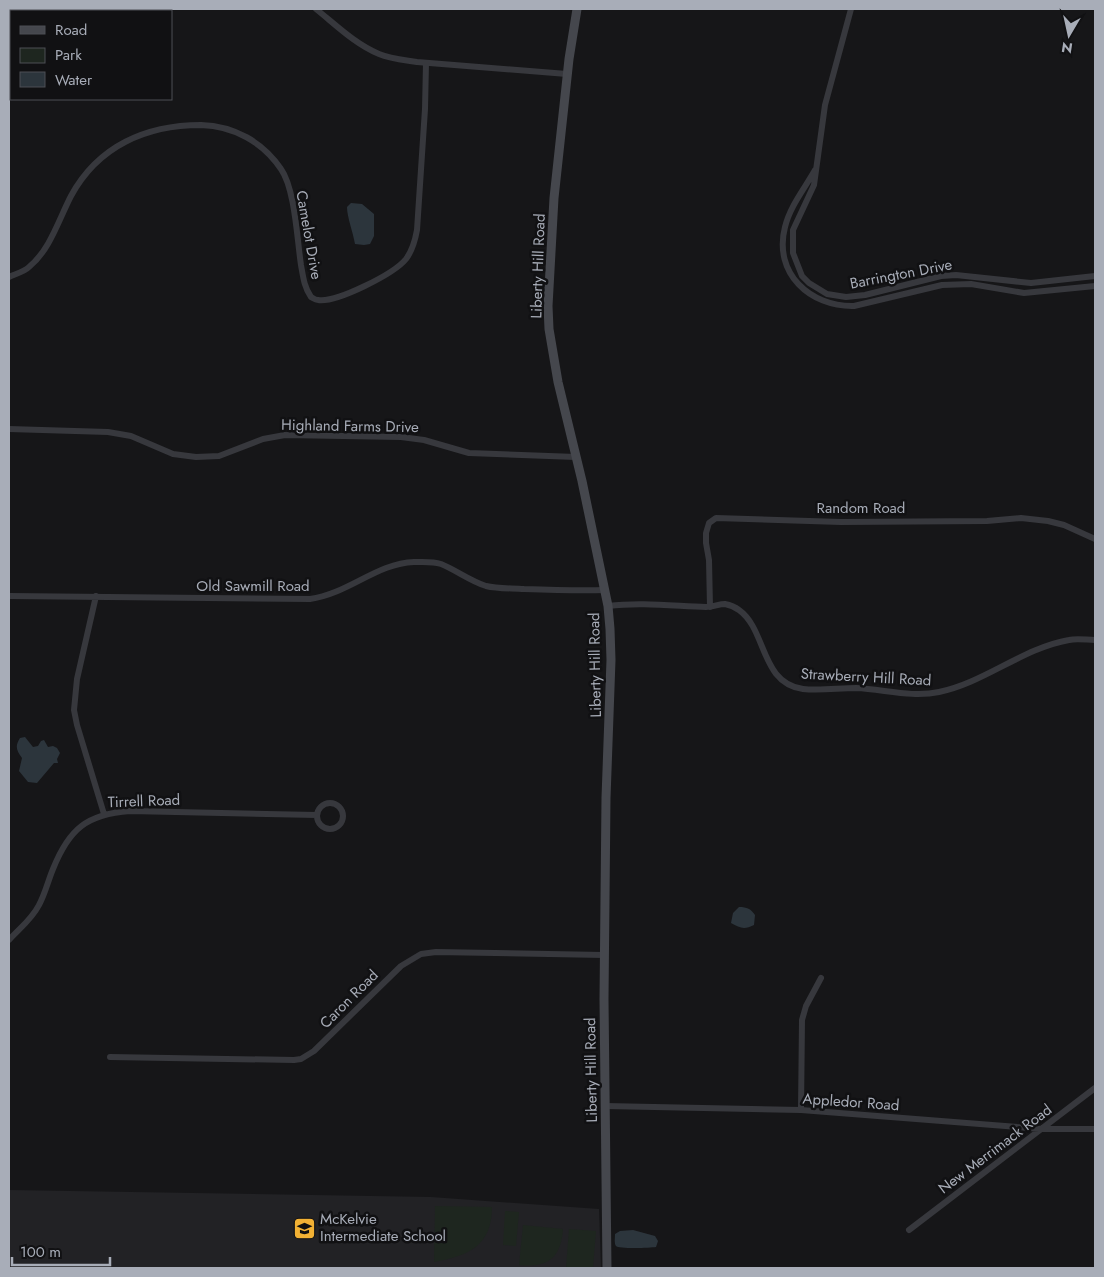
<svg xmlns="http://www.w3.org/2000/svg" width="1104" height="1277" viewBox="0 0 1104 1277" font-family="Jost,sans-serif">
  <style>
    .built { fill: #222225 }
    .green { fill: #1e261f }
    .water { fill: #2c353c }
    .lines { fill: none; stroke-linecap: round; stroke-linejoin: round }
    .street { stroke: #37383d; stroke-width: 6 }
    .secondary { stroke: #45474d; stroke-width: 9 }
    .labels { text-anchor: middle; dominant-baseline: central; stroke-width: 5; stroke-linejoin: round; paint-order: stroke }
    .street-label { font-size: 15px; fill: #a8adb8; stroke: #111113 }
    .poi-label { font-size: 15px; fill: #a8adb8; stroke: #111113; text-anchor: start }
  </style>
  <rect width="100%" height="100%" fill="#161618"/>
  <path class="built" d="M9,1190l422,7 168,12 2,59h-592z"/>
  <path class="green" d="M435,1206l57,1c0,39 -24,49 -58,55z
    M505,1211l14,1 -3,34 -13,-1z
    M523,1225l40,4c-2,29 -15,39 -44,36z
    M569,1229l27,2 -3,37h-27z"/>
  <path class="water" d="M351,203l11,1 12,10v22l-4,8 -6,1 -9,-1c-2,-12 -8,-27 -8,-37z
    M25,737l8,10 5,-1 3,-5 3,-1 4,7 5,-1 4,2 3,5 -3,6 1,4h-4l-17,20 -9,-1 -9,-11 3,-13c-6,-8 -7,-12 -2,-20z
    M739,907c8,0 12,2 16,8l-1,10c-10,5 -14,3 -23,-2l2,-10z
    M633,1230l22,6 3,5 -2,6c-6,1 -38,2 -40,-1 -2,-3 -1,-8 -1,-12l5,-3z"/>
  <g class="lines">
    <path class="street" d="M316,9c20,16 39,35 63,45 12,5 26,6 38,8l150,12
      M851,9l-26,96 -11,80 -21,45v23l9,23 7,7 18,11 19,3 19,-2 76,-19 15,-1 75,8 64,-7
      M815,170c-10,18 -25,36 -30,57 -12,46 25,80 69,79l88,-21 29,-1 53,9 71,-7
      M9,277c6,-3 15,-5 20,-10 21,-17 30,-48 42,-71 27,-50 75,-71 130,-71 33,1 62,17 80,44 14,20 16,70 20,96 2,11 3,22 10,32 2,1 4,3 7,3 18,3 76,-26 88,-41 6,-8 9,-18 11,-29l8,-121 1,-46
      M9,429l99,3 23,4 42,18 23,3 23,-1 44,-17 22,-4 116,2 23,3 45,13 107,4
      M9,596l301,3c38,-5 67,-36 104,-37 9,0 18,-1 27,2 15,6 29,17 45,22 12,3 26,2 38,3 27,1 54,2 81,1
      M96,596l-19,83 -3,31 3,15 27,89
      M608,606c33,-4 66,0 98,1 7,0 13,-3 19,-3 5,1 10,3 14,6 28,20 21,73 64,79 17,2 36,-1 53,-1 27,1 56,10 83,4 45,-9 84,-44 130,-52 8,-2 18,0 26,0
      M710,607l-1,-47 -3,-17v-10l3,-10 7,-5 125,4 146,-1 34,-3 27,3 16,4 31,14
      M317 816a13 13 0 1 1 26 0a13 13 0 1 1-26 0Z
      M9,940c10,-11 23,-21 30,-35 6,-11 9,-24 14,-36 16,-40 34,-55 77,-58l187,4
      M110,1057l184,3 7,-1 13,-8 87,-85 20,-12 15,-2 168,3
      M605,1106l196,4 241,19h53
      M801,1110l1,-90 4,-14 15,-28
      M909,1230l186,-142"/>
    <path class="secondary" d="M577,9l-8,50 -15,139 -6,108 1,23 9,53 24,99 26,125 2,23 1,31 -5,138 -2,201 3,269"/>
  </g>
  <defs>
    <symbol id="school-square" viewBox="-11 -11 22 22"><rect x="-9" y="-9" width="18" height="18" rx="4" fill="#f2b134" stroke="#111113"/><path d="M0-5L7-2L0 1L-7-2ZM-4 1L0 2.5L4 1V4Q0 6-4 4Z" fill="#111"/></symbol>
  </defs>
  <g fill-rule="evenodd">
    <use href="#school-square" x="292" y="1216" width="25" height="25"/>
  </g>
  <g class="labels">
    <g class="street-label">
      <text transform="translate(309 235) rotate(80)">Camelot Drive</text>
      <text transform="translate(538 266) rotate(-88)">Liberty Hill Road</text>
      <text transform="translate(901 274) rotate(-11)">Barrington Drive</text>
      <text transform="translate(350 426) rotate(1)">Highland Farms Drive</text>
      <text x="861" y="508">Random Road</text>
      <text x="253" y="586">Old Sawmill Road</text>
      <text transform="translate(595 665) rotate(-91)">Liberty Hill Road</text>
      <text transform="translate(866 677) rotate(3)">Strawberry Hill Road</text>
      <text transform="translate(144 801) rotate(-2)">Tirrell Road</text>
      <text transform="translate(349 999) rotate(-45)">Caron Road</text>
      <text transform="translate(591 1070) rotate(-91)">Liberty Hill Road</text>
      <text transform="translate(851 1102) rotate(4)">Appledor Road</text>
      <text transform="translate(995 1149) rotate(-37)">New Merrimack Road</text>
    </g>
    <g class="poi-label">
      <text x="320" y="1219">McKelvie<tspan x="320" dy="17">Intermediate School</tspan></text>
    </g>
  </g>
  <rect width="1104" height="1277" fill="none" stroke="#a8adb8" stroke-width="20"/>
  <rect x="10" y="10" width="162" height="90" fill="#111113" stroke="#4d4f55"/>
  <rect x="20" y="26" width="25" height="8" fill="#45474d" stroke="#4d4f55"/>
  <text x="55" y="35" font-size="15" fill="#a8adb8">Road</text>
  <rect x="20" y="48" width="25" height="15" fill="#1e261f" stroke="#4d4f55"/>
  <text x="55" y="60" font-size="15" fill="#a8adb8">Park</text>
  <rect x="20" y="72" width="25" height="15" fill="#2c353c" stroke="#4d4f55"/>
  <text x="55" y="85" font-size="15" fill="#a8adb8">Water</text>
  <g transform="translate(1069 35) rotate(189)" stroke="#111113" stroke-width="4" paint-order="stroke">
  <path d="M0-4L9 19L0 12L-9 19Z" fill="#a8adb8"/>
  <text y="-8" font-size="14" font-weight="bold" text-anchor="middle" fill="#a8adb8">N</text>
  </g>
  <path d="M12 1257v8h98v-8" fill="none" stroke="#a8adb8" stroke-width="2.5"/>
  <text x="20" y="1257" font-size="15" fill="#a8adb8" stroke="#111113" stroke-width="4" paint-order="stroke">100 m</text>
</svg>
